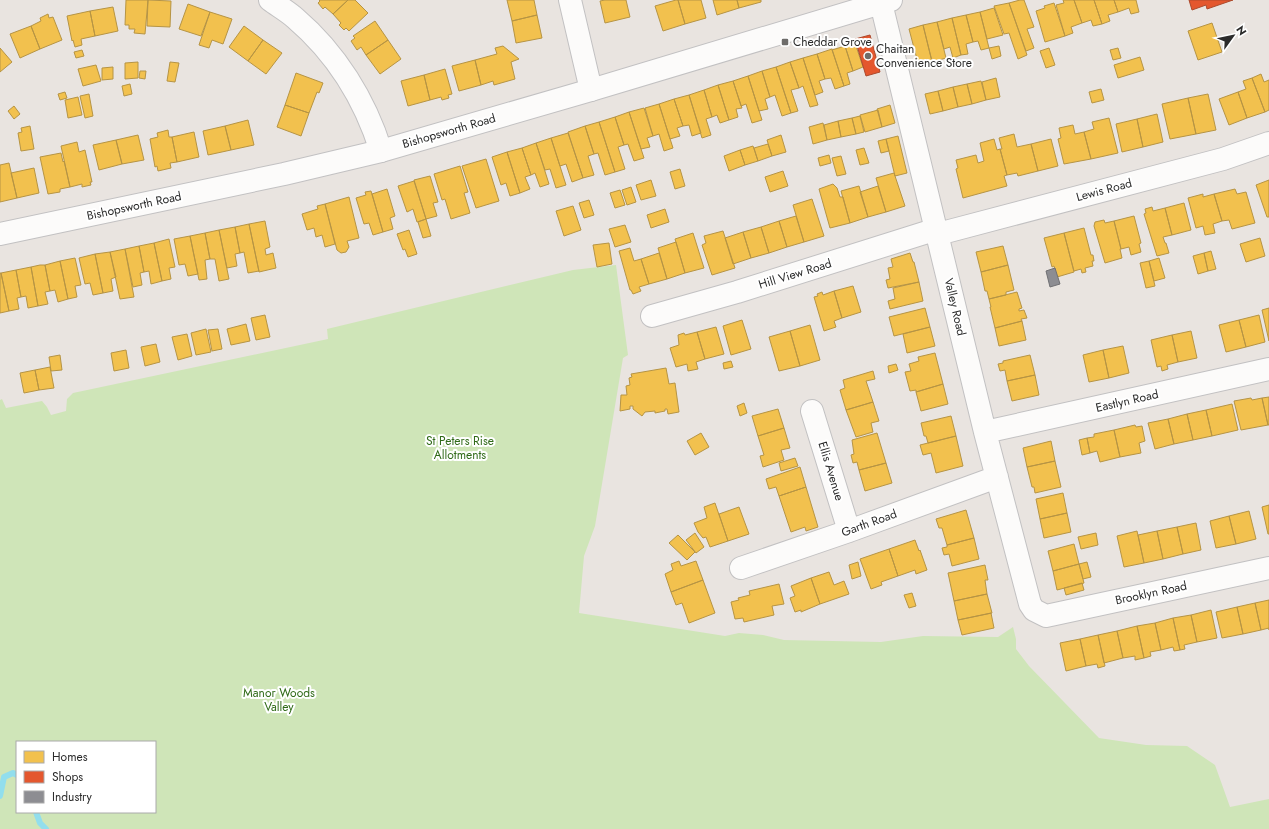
<svg xmlns="http://www.w3.org/2000/svg" width="1269" height="829" viewBox="0 0 1269 829" font-family="Jost,sans-serif">
  <style>
    .green { fill: #cfe5b8; fill-rule: evenodd }
    .homes { fill: #f2c14e; stroke: #b69444 }
    .shops { fill: #e4572e; stroke: #ac4a2d }
    .industry { fill: #8d8d92; stroke: #707073 }
    .lines { fill: none; stroke-linecap: round; stroke-linejoin: round }
    .stream { stroke: #92deed; stroke-width: 6 }
    .minor-casing { stroke: #c2c1c2; stroke-width: 24 }
    .tertiary-casing { stroke: #c2c1c2; stroke-width: 24 }
    .minor { stroke: #fcfbfa; stroke-width: 22 }
    .tertiary { stroke: #fcfbfa; stroke-width: 22 }
    .poi-dot { fill: #6e6c6a; stroke: #fff; stroke-width: 1.5 }
    .labels { text-anchor: middle; dominant-baseline: central; stroke-width: 4; stroke-linejoin: round; paint-order: stroke }
    .poi-label { font-size: 12px; fill: #2b2b2b; stroke: #fff; text-anchor: start }
    .street-label { font-size: 12px; fill: #2b2b2b; stroke: #fff }
    .park-label { font-size: 12px; fill: #306a18; stroke: #fff }
  </style>
  <rect width="100%" height="100%" fill="#e9e4e0"/>
  <path class="green" d="M616,265l12,90 -5,3 -28,168 -11,30 -5,57 146,23 14,-3 24,2 21,5 97,2 42,-6 75,1 15,-10 3,12v10l13,17 70,72 47,7 41,1 28,19 15,42 39,-8v30h-1269v-429l2,-1 4,9 36,-7 5,6 4,8 15,-4 1,-12 6,-6 255,-54 -1,-10 246,-59zM17,742h138v70h-138z"/>
  <path class="homes" d="M126,0h22l-3,34 -11,-1 1,-4h-6v-4h-4z
    M148,0l23,1 -1,26 -23,-1z
    M319,0h29l-15,14 -8,-7 -2,2 -5,-6 2,-2z
    M348,0h7l13,13 -19,18 -3,-3 -2,2 -5,-5 2,-2 -8,-9z
    M507,0h27l3,15 -25,6z
    M605,0h21l4,17 -25,6 -5,-22z
    M676,0h2l7,24 -22,7 -8,-25z
    M678,0h23l5,18 -21,6z
    M713,0h24l2,8 -22,7z
    M737,0h24v2l-22,6z
    M1020,0h4l10,27 -7,2 7,19 -8,3 -17,-48z
    M1063,0h11l8,23 -11,4 2,6 -8,3 -9,-31 8,-2z
    M1074,0h20l8,24 -9,2 -2,-6 -9,3z
    M1094,0h20l4,12 -10,3 2,6 -8,3z
    M1114,0h22l3,12 -8,2 -2,-6 -11,4z
    M1009,3l18,52 -9,4 -9,-26 -5,1 -10,-28z
    M1054,3l11,33 -20,6 -9,-31 9,-3 -1,-2z
    M188,4l22,8 -9,24 -22,-7z
    M113,7l5,24 -23,5 -5,-25z
    M994,8l9,27 -16,4 -7,-27z
    M90,11l5,25 -14,3 1,6 -7,2 -2,-7 -1,1 -5,-25z
    M210,12l22,7 -9,25 -11,-4 -3,8 -10,-3z
    M980,12l9,36 -8,2 -3,-9 -5,1 -7,-27z
    M48,14l1,4 4,-1 9,23 -22,9 -9,-23 10,-5 -1,-3z
    M537,15l5,23 -26,5 -4,-22z
    M966,15l7,27 -7,2 2,10 -7,1 -9,-37z
    M952,18l9,37 -8,3 -3,-11 -6,2 -7,-27z
    M375,21l13,19 -22,15 -5,-8 -4,3 -6,-9 4,-3 -2,-2z
    M937,22l9,36 -14,4 -9,-37z
    M1212,23l10,29 -24,8 -10,-29z
    M923,25l10,40 -6,2 -2,-4 -1,1v-2l-6,1 -9,-34z
    M31,26l9,23 -20,9 -10,-24z
    M244,26l19,14 -15,21 -19,-14z
    M263,40l19,13 -16,21 -18,-13z
    M388,40l13,19 -21,15 -14,-19z
    M855,43l8,24 -10,4 -8,-25z
    M503,46l16,13 -8,3 4,17 -21,6 -1,-4 -12,4 -6,-25 22,-6 -2,-6z
    M845,46l8,25 -6,2 3,11 -6,2 -12,-36z
    M999,46l2,10 -9,3 -3,-11z
    M0,48l12,14 -12,10z
    M1049,48l6,17 -9,3 -6,-17z
    M1118,48l3,10 -8,2 -3,-10z
    M832,49l12,37 -9,3 -4,-11 -6,1 -8,-25z
    M82,50l2,6 -8,2 -2,-6z
    M817,54l8,25 -6,2 4,11 -8,3 -12,-37z
    M1140,57l4,13 -26,8 -4,-13z
    M803,58l15,47 -8,2 -7,-21 -4,2 -9,-26z
    M475,60l6,25 -22,6 -7,-25z
    M138,62v16l-13,1v-16z
    M170,62l9,1 -4,19 -8,-1z
    M790,62l9,26 -8,2 7,21 -7,2 -15,-46z
    M96,65l5,16 -18,5 -5,-17z
    M113,67v12l-11,1v-12z
    M776,67l15,46 -9,3 -7,-21 -5,2 -8,-26z
    M445,69l7,25 -4,1 1,3 -7,2 -1,-3 -11,3 -6,-25z
    M140,71h6l-1,8 -6,-1z
    M762,71l8,26 -5,2 3,10 -9,2 -11,-35z
    M296,73l27,10 -4,10 -2,-1 -8,21 -24,-8z
    M1261,74l3,8 5,-2v30l-4,2 -13,-34z
    M424,75l6,25 -22,6 -7,-25z
    M748,76l14,44 -10,3 -6,-19 -5,2 -8,-25z
    M996,78l4,19 -14,3 -4,-18z
    M1252,78l13,34 -18,6 -9,-26 8,-3 -3,-8z
    M733,81l9,27 -6,1 2,8 -9,3 -11,-35z
    M981,81l5,19 -14,4 -5,-20z
    M130,84l2,10 -8,2 -2,-10z
    M967,84l5,20 -14,3 -5,-20z
    M718,85l11,35 -9,3 -3,-8 -5,2 -8,-27z
    M953,87l5,20 -15,4 -5,-20z
    M1101,89l3,11 -12,3 -3,-11z
    M704,90l8,27 -6,2 5,16 -9,3 -13,-43z
    M938,91l5,20 -13,3 -5,-20z
    M65,92l2,6 -7,2 -2,-6z
    M1238,92l9,26 -18,7 -10,-26z
    M89,94l4,22 -8,2 -5,-22z
    M1208,94l8,36 -20,4 -8,-36z
    M689,95l12,38 -9,3 -3,-11 -6,1 -9,-27z
    M78,97l4,18 -14,3 -3,-18z
    M1188,98l8,36 -26,5 -8,-35z
    M674,99l9,27 -6,2 3,8 -10,3 -11,-35z
    M659,104l14,44 -9,3 -5,-17 -6,2 -8,-28z
    M285,105l24,8 -8,23 -24,-9z
    M890,105l5,18 -13,4 -5,-18z
    M14,106l6,8 -6,5 -6,-8z
    M644,108l9,28 -6,2 3,9 -9,2 -12,-37z
    M878,110l4,17 -17,5 -5,-17z
    M629,112l15,46 -10,3 -6,-17 -4,1 -9,-28z
    M1157,114l6,28 -20,5 -6,-28z
    M860,116l4,16 -8,2 -4,-16z
    M615,117l9,28 -6,2 7,22 -10,3 -16,-50z
    M852,118l4,16 -15,3 -3,-16z
    M1109,118l9,35 -27,6 -7,-27 10,-3 -2,-7z
    M1137,119l6,28 -21,5 -6,-28z
    M248,120l6,25 -23,5 -6,-24z
    M838,121l3,16 -14,3 -3,-15z
    M599,122l16,50 -10,3 -7,-22 -4,1 -9,-28z
    M823,123l4,17 -14,4 -4,-17z
    M1073,125l2,9 9,-2 7,27 -27,5 -6,-25 3,-1 -2,-10z
    M30,126l4,23 -13,2 -3,-18 4,-1 -1,-4z
    M225,126l6,24 -23,5 -5,-24z
    M585,126l9,28 -6,2 6,19 -11,3 -15,-46z
    M168,130l1,7h3l5,25 -7,1 1,5 -13,3 -1,-5 -2,1 -5,-28 8,-2 -1,-4z
    M194,132l5,25 -22,5 -5,-25z
    M568,133l15,45 -11,4 -6,-18 -6,2 -9,-28z
    M1014,134l3,13 14,-3 7,27 -20,5 -1,-3 -10,2 -7,-26h2l-3,-11z
    M138,135l6,25 -22,4 -6,-24z
    M781,135l5,17 -14,4 -5,-16z
    M898,136l9,37 -12,3 -9,-37z
    M551,138l15,47 -10,3 -6,-19 -5,1 -9,-27z
    M886,139l3,12 -8,2 -3,-12z
    M994,139l3,11 3,-1 7,26 -3,1 3,10 -44,12 -7,-29 2,-1 -2,-8 20,-5 2,8 6,-2 -4,-18z
    M1051,139l7,27 -20,5 -7,-27z
    M116,140l6,24 -23,6 -6,-25z
    M77,142l2,10 6,-2 7,32h-2l1,3 -9,2v-3l-12,3 -9,-41z
    M536,143l13,41 -9,3 -5,-14 -4,2 -9,-27z
    M768,144l4,12 -14,5 -4,-13z
    M753,146l5,15 -13,4 -5,-15z
    M522,148l9,27 -6,2 5,12 -10,4 -13,-41z
    M864,148l5,15 -9,2 -4,-15z
    M740,150l5,15 -16,6 -5,-15z
    M507,152l13,41 -10,3 -4,-13 -5,2 -9,-28z
    M61,153l2,9 1,-1 6,26 -10,2v3l-12,2 -8,-37z
    M829,155l2,8 -11,3 -2,-8z
    M841,156l5,18 -9,2 -5,-18z
    M486,159l13,42 -23,7 -14,-42z
    M9,163l8,35 -17,4v-37z
    M460,166l8,26 -4,1 6,20 -19,6 -6,-20 -3,1 -8,-26z
    M34,168l5,25 -22,5 -6,-25z
    M680,169l5,17 -10,3 -5,-17z
    M783,171l5,15 -18,6 -5,-15z
    M894,173l11,33 -19,6 -10,-34z
    M430,176l8,26 -5,1 4,13 -11,3 -12,-39z
    M651,180l5,16 -15,4 -5,-15z
    M1269,180v37h-2l-11,-32z
    M414,181l12,38 -9,3 -4,-13 -6,3 -9,-26z
    M833,184l4,4 3,9h3l7,26 -20,5 -11,-39z
    M859,186l9,31 -18,6 -9,-32z
    M878,186l8,26 -18,5 -8,-25z
    M631,187l5,15 -9,3 -5,-15z
    M387,189l8,27 -5,2 3,11 -10,3 -11,-38z
    M1235,189l2,5 9,-2 9,31 -23,6 -3,-9 -7,1 -8,-27z
    M620,190l5,15 -10,3 -5,-15z
    M371,191l12,41 -10,3 -4,-12 -5,1 -8,-26 10,-3 -1,-3z
    M1203,194v3l11,-3 8,27 -9,3 2,9 -10,2 -2,-9 -7,2 -8,-30z
    M349,197l10,41 -12,3 2,6 -3,5 -5,1 -4,-3 -12,-46z
    M812,199l12,37 -20,6 -11,-37z
    M589,200l5,15 -10,3 -5,-15z
    M1184,203l7,27 -19,5 -7,-27z
    M325,204l10,40 -10,3 -3,-12 -6,2 -2,-9 -7,2 -5,-16 16,-5 -1,-3z
    M573,206l8,24 -17,6 -8,-25z
    M1152,207l1,4 12,-3 7,27 -9,2 2,6h1l3,10 -12,3 -13,-42 2,-1 -1,-4z
    M665,209l4,13 -18,6 -4,-13z
    M796,216l8,26 -17,5 -8,-26z
    M1134,216l7,27 -2,1 2,8 -10,3 -2,-8 -8,2 -7,-28z
    M426,219l5,17 -8,2 -5,-16z
    M1104,220l1,3 9,-2 7,28h-1l2,9 -17,5 -11,-37 1,-4z
    M265,221l5,26 -5,2 1,6 7,-2 3,15 -17,4 -10,-48z
    M779,221l8,26 -18,6 -8,-26z
    M249,224l10,47 -11,2 -4,-21 -4,1 -5,-26z
    M625,225l6,17 -16,5 -6,-18z
    M235,227l5,26 -5,1 2,12 -10,2 -8,-38z
    M761,227l8,26 -18,5 -8,-26z
    M1084,228l7,27h2l1,6h-2l1,5 -8,2 1,4 -4,1 -1,-4 -7,2 -10,-38z
    M219,230l10,49 -10,2 -4,-22h-5l-5,-26z
    M409,230l8,24 -9,3 -3,-8 -2,1 -6,-16z
    M723,231l12,37 -23,7 -10,-30 4,-2 -2,-7z
    M743,232l8,26 -18,6 -8,-26z
    M205,233l5,26 -5,1 2,19 -8,1 -9,-44z
    M693,233l11,35 -19,5 -10,-34z
    M1064,233l10,39 -17,5 -3,-11 -2,1 -8,-29z
    M190,236l8,38 -10,2 -3,-12 -6,1 -5,-26z
    M1260,238l5,18 -19,6 -6,-18z
    M169,239l6,28 -6,1 2,11 -9,2 -8,-38z
    M676,242l9,31 -18,6 -9,-31z
    M154,243l8,38 -11,3 -2,-13 -5,1 -5,-26z
    M609,243l3,21 -15,3 -4,-22z
    M139,246l5,26 -4,1 2,12 -9,2 -8,-38z
    M1003,246l5,19 -27,7 -5,-20z
    M630,248l4,13 7,-2 8,25 -10,3 2,4 -8,3 -2,-4h-1l-11,-39z
    M125,249l9,48 -14,2 -10,-47z
    M1211,251l5,18 -8,2 -4,-18z
    M110,252l6,25 -5,2 2,12 -10,2 -8,-39z
    M659,253l8,26 -18,5 -8,-25z
    M910,253l3,9h1l5,20 -31,6 -2,-8 4,-1 -2,-11 5,-1 -2,-8z
    M1204,253l4,18 -10,3 -5,-18z
    M95,254l8,39 -10,2 -3,-12 -5,1 -6,-26z
    M75,258l6,27 -6,1 2,11 -9,2 -8,-38z
    M1159,258l6,20 -11,3 -5,-20z
    M60,261l8,38 -10,3 -3,-12 -5,1 -5,-26z
    M1149,261l6,25 -9,2 -6,-25z
    M40,265h5l5,26 -5,1 3,12 -10,2 -7,-39z
    M1008,265l6,25 -8,2v3l-17,4 -2,-8h-2l-4,-19z
    M31,267l7,39 -10,2 -2,-12 -5,1 -5,-27z
    M16,270l5,27 -4,1 2,11 -10,2 -8,-38z
    M0,273h1l8,38 -9,2z
    M919,282l4,19 -33,8 -2,-8 7,-2 -2,-11z
    M853,286l8,26 -19,6 -8,-27z
    M834,291l8,27 -8,3 2,6 -12,4 -10,-34 4,-1 -1,-2 5,-2 1,3z
    M1017,292l5,16 -3,1v2l5,-1 3,8 -6,1 1,2 -27,7 -5,-21h1l-2,-8z
    M925,308l5,19 -36,9 -5,-19z
    M1269,308v33l-7,-31z
    M265,315l5,22 -14,3 -5,-22z
    M1259,315l6,27 -19,5 -7,-27z
    M742,320l9,29 -20,6 -8,-29z
    M1239,320l7,27 -20,5 -7,-27z
    M1022,321l4,19 -27,6 -4,-18z
    M246,324l4,17 -19,4 -4,-16z
    M810,325l10,35 -20,6 -10,-35z
    M716,327l8,27 -19,5 -8,-27z
    M930,327l5,19 -28,7 -4,-19z
    M206,329l5,23 -15,3 -5,-22z
    M218,329l4,20 -10,2 -4,-21z
    M790,331l10,35 -21,5 -10,-34z
    M1191,331l6,27 -19,4 -6,-27z
    M697,332l8,27 -9,3 2,7 -10,2 -1,-7 -11,3 -6,-19 9,-3 -1,-10 6,-2 1,2z
    M187,334l5,22 -14,4 -6,-23z
    M1172,335l6,27 -11,3 1,4 -6,2 -1,-5 -4,1 -6,-27z
    M156,344l4,18 -15,4 -4,-19z
    M1123,346l6,27 -20,5 -6,-28z
    M126,350l3,18 -15,3 -3,-18z
    M1103,350l6,28 -20,4 -6,-27z
    M935,353l8,31 -27,8v-2l-6,1 -5,-19 6,-1 -2,-7 10,-3 -1,-4z
    M60,355l2,15 -11,1 -2,-14z
    M1030,355l5,20 -28,6 -2,-11 -5,1 -2,-7 5,-1v-2z
    M731,361l2,6 -9,2 -1,-6z
    M896,364l2,6 -9,3 -1,-7z
    M50,367l4,21 -15,2 -4,-20z
    M666,368l3,16 6,-1 4,29 -11,2 -1,-5h-2v2l-10,2v-2l-10,1 -3,4 -9,-7v-3h-3v3l-10,2 1,-16h6l-1,-9 4,-1 -1,-7 3,-1 -1,-3z
    M35,370l4,20 -15,3 -4,-20z
    M873,371l2,8 -9,2 7,21 -27,8 -6,-20 5,-2 -2,-8z
    M1035,375l4,20 -27,6 -5,-20z
    M943,384l5,20 -27,7 -5,-19z
    M1269,397v28h-1l-6,-27z
    M1251,398l1,2 10,-2 6,27 -27,5 -7,-29z
    M873,402l6,19 -8,2 2,9 -17,5 -10,-27z
    M744,403l3,10 -7,3 -3,-10z
    M1232,404l6,26 -26,6 -6,-26z
    M778,409l6,19 -26,8 -6,-20z
    M1206,410l6,26 -19,4 -6,-26z
    M1187,414l6,26 -19,4 -6,-25z
    M951,416l5,20 -28,7 -2,-7h-2l-3,-13z
    M1168,419l6,25 -19,5 -7,-26z
    M1135,425l1,2 6,-1 3,15 -6,2 2,10 -21,4 -6,-27z
    M784,428l6,20 -9,2 3,10 -21,7 -3,-11 4,-1 -6,-19z
    M1114,430l6,27 -20,5 -3,-11 -7,2 -3,-15 7,-1v-3z
    M701,433l8,14 -14,8 -8,-14z
    M877,433l9,30 -27,7 -2,-8 -4,1 -2,-8 3,-1 -2,-14z
    M956,436l7,30 -27,7 -5,-20 -8,2 -3,-10z
    M1087,438l3,15 -8,2 -3,-15z
    M1051,441l4,20 -28,6 -4,-19z
    M795,458l3,8 -17,5 -2,-8z
    M1055,461l6,26 -26,6 -1,-6h-2l-5,-20z
    M886,463l6,20 -27,8 -6,-21z
    M800,467l6,20 -27,9 -3,-9 -7,2 -3,-10z
    M806,487l12,40 -12,4 -1,-4 -14,5 -12,-36z
    M1063,493l4,20 -27,6 -4,-20z
    M715,503l13,38 -18,6 -4,-10 -3,1 -5,-6 -4,-9 13,-5 -3,-11z
    M1269,505v29h-1l-6,-27z
    M739,507l10,27 -21,7 -9,-27z
    M966,510l8,28 -27,7 -5,-17h-3l-3,-9z
    M1249,511l7,28 -20,5 -7,-28z
    M1067,513l4,19 -27,6 -4,-19z
    M1229,516l7,28 -20,4 -6,-27z
    M1196,523l5,27 -18,4 -6,-27z
    M1177,527l6,27 -20,5 -6,-28z
    M1137,531l7,32 -20,4 -7,-31z
    M1157,531l6,28 -19,4 -6,-28z
    M695,533l9,14 -8,6 -10,-13z
    M1096,533l2,12 -17,4 -3,-12z
    M678,535l17,17 -8,8 -18,-17z
    M974,538l5,21 -27,7 -3,-12 -5,1 -2,-7 5,-1v-2z
    M915,540l4,11 1,-1 7,20 -11,4 -1,-4 -17,6 -9,-27z
    M1074,544l5,20 -26,7 -5,-20z
    M889,549l9,27 -17,6 1,3 -11,4 -11,-30z
    M679,561l2,5 15,-5 7,19 -32,12 -6,-18 8,-4 -2,-6z
    M858,562l3,14 -9,3 -3,-14z
    M1087,562l4,15 -8,2 -4,-15z
    M1079,564l5,19 -27,7 -4,-19z
    M985,565l3,15h-3l2,14 -33,7 -6,-28z
    M829,572l5,13 10,-4 5,13 -29,10 -9,-26z
    M811,578l9,26 -19,8v-2l-6,2 -5,-14 5,-2 -4,-10z
    M703,580l12,33 -26,10 -7,-20 -6,2 -5,-13z
    M1082,583l2,7 -18,5 -2,-7z
    M779,584l5,20 -12,2 2,9 -30,7 -1,-4 -8,1 -4,-17 8,-2 -1,-2 12,-3 -1,-4z
    M912,593l4,13 -7,2 -5,-13z
    M987,594l5,19 -34,7 -4,-19z
    M1269,600v30v-2l-8,2 -6,-27z
    M1255,603l6,27 -18,4 -6,-27z
    M1237,607l6,27 -21,4 -6,-26z
    M1211,610l6,28 -20,4 -6,-27z
    M991,613l3,15 -32,7 -4,-15z
    M1191,615l6,27 -13,3 1,4 -5,1 -7,-32z
    M1173,618l7,32 -6,1 -1,-4 -12,3 -6,-27z
    M1155,623l6,27 -11,2 1,4 -7,2 -7,-32z
    M1137,626l7,32 -9,2v-4l-12,2 -6,-27z
    M1117,631l6,27 -19,5 -6,-28z
    M1098,635l7,31 -7,2 -1,-4 -11,2 -6,-27z
    M1080,639l6,27 -20,5 -6,-28z"/>
  <path class="shops" d="M1189,0h44l-26,9 -1,-4 -14,5z
    M870,35l10,37 -14,4 -11,-37z"/>
  <path class="industry" d="M1055,268l5,16 -10,3 -4,-16z"/>
  <g class="lines">
    <path class="stream" d="M0,796l4,-19 9,-4 4,2
      M36,812l4,11 6,6"/>
    <defs>
      <path id="minor" d="M270,0c8,6 17,11 25,18 41,35 70,82 86,133
        M570,0l21,90
        M881,3l104,429 45,172 4,6 12,6 223,-48
        M938,234l285,-75 46,-16
        M652,316l85,-24 200,-63
        M812,411l37,120
        M985,432l284,-63
        M741,568l108,-37 148,-54"/>
      <path id="tertiary" d="M0,234l284,-60 97,-23 210,-61 300,-90"/>
    </defs>
    <use href="#minor" class="minor-casing"/>
    <use href="#tertiary" class="tertiary-casing"/>
    <use href="#minor" class="minor"/>
    <use href="#tertiary" class="tertiary"/>
  </g>
  <g class="poi-dot">
    <rect x="781" y="38" width="8" height="8" rx="2"/>
    <circle cx="868" cy="56" r="4"/>
  </g>
  <g class="labels">
    <g class="poi-label">
      <text x="793" y="42">Cheddar Grove</text>
      <text x="876" y="49">Chaitan<tspan x="876" dy="14">Convenience Store</tspan></text>
    </g>
    <g class="street-label">
      <text transform="translate(449 131) rotate(-16)">Bishopsworth Road</text>
      <text transform="translate(1104 190) rotate(-15)">Lewis Road</text>
      <text transform="translate(134 206) rotate(-12)">Bishopsworth Road</text>
      <text transform="translate(795 274) rotate(-17)">Hill View Road</text>
      <text transform="translate(955 307) rotate(77)">Valley Road</text>
      <text transform="translate(1127 401) rotate(-13)">Eastlyn Road</text>
      <text transform="translate(831 471) rotate(73)">Ellis Avenue</text>
      <text transform="translate(869 523) rotate(-20)">Garth Road</text>
      <text transform="translate(1151 593) rotate(-12)">Brooklyn Road</text>
    </g>
    <g class="park-label">
      <text x="460" y="441">St Peters Rise<tspan x="460" dy="14">Allotments</tspan></text>
      <text x="279" y="693">Manor Woods<tspan x="279" dy="14">Valley</tspan></text>
    </g>
  </g>
  <rect x="16" y="741" width="140" height="72" fill="#ffffff" stroke="#aaaaaa"/>
  <rect x="24" y="751" width="20" height="12" fill="#f2c14e" stroke="#aaaaaa"/>
  <text x="52" y="761" font-size="12" fill="#2b2b2b">Homes</text>
  <rect x="24" y="771" width="20" height="12" fill="#e4572e" stroke="#aaaaaa"/>
  <text x="52" y="781" font-size="12" fill="#2b2b2b">Shops</text>
  <rect x="24" y="791" width="20" height="12" fill="#8d8d92" stroke="#aaaaaa"/>
  <text x="52" y="801" font-size="12" fill="#2b2b2b">Industry</text>
  <g transform="translate(1233 36) rotate(57)" stroke="#ffffff" stroke-width="3" paint-order="stroke">
  <path d="M0-3L7 15L0 10L-7 15Z" fill="#2b2b2b"/>
  <text y="-6" font-size="11" font-weight="bold" text-anchor="middle" fill="#2b2b2b">N</text>
  </g>
</svg>
